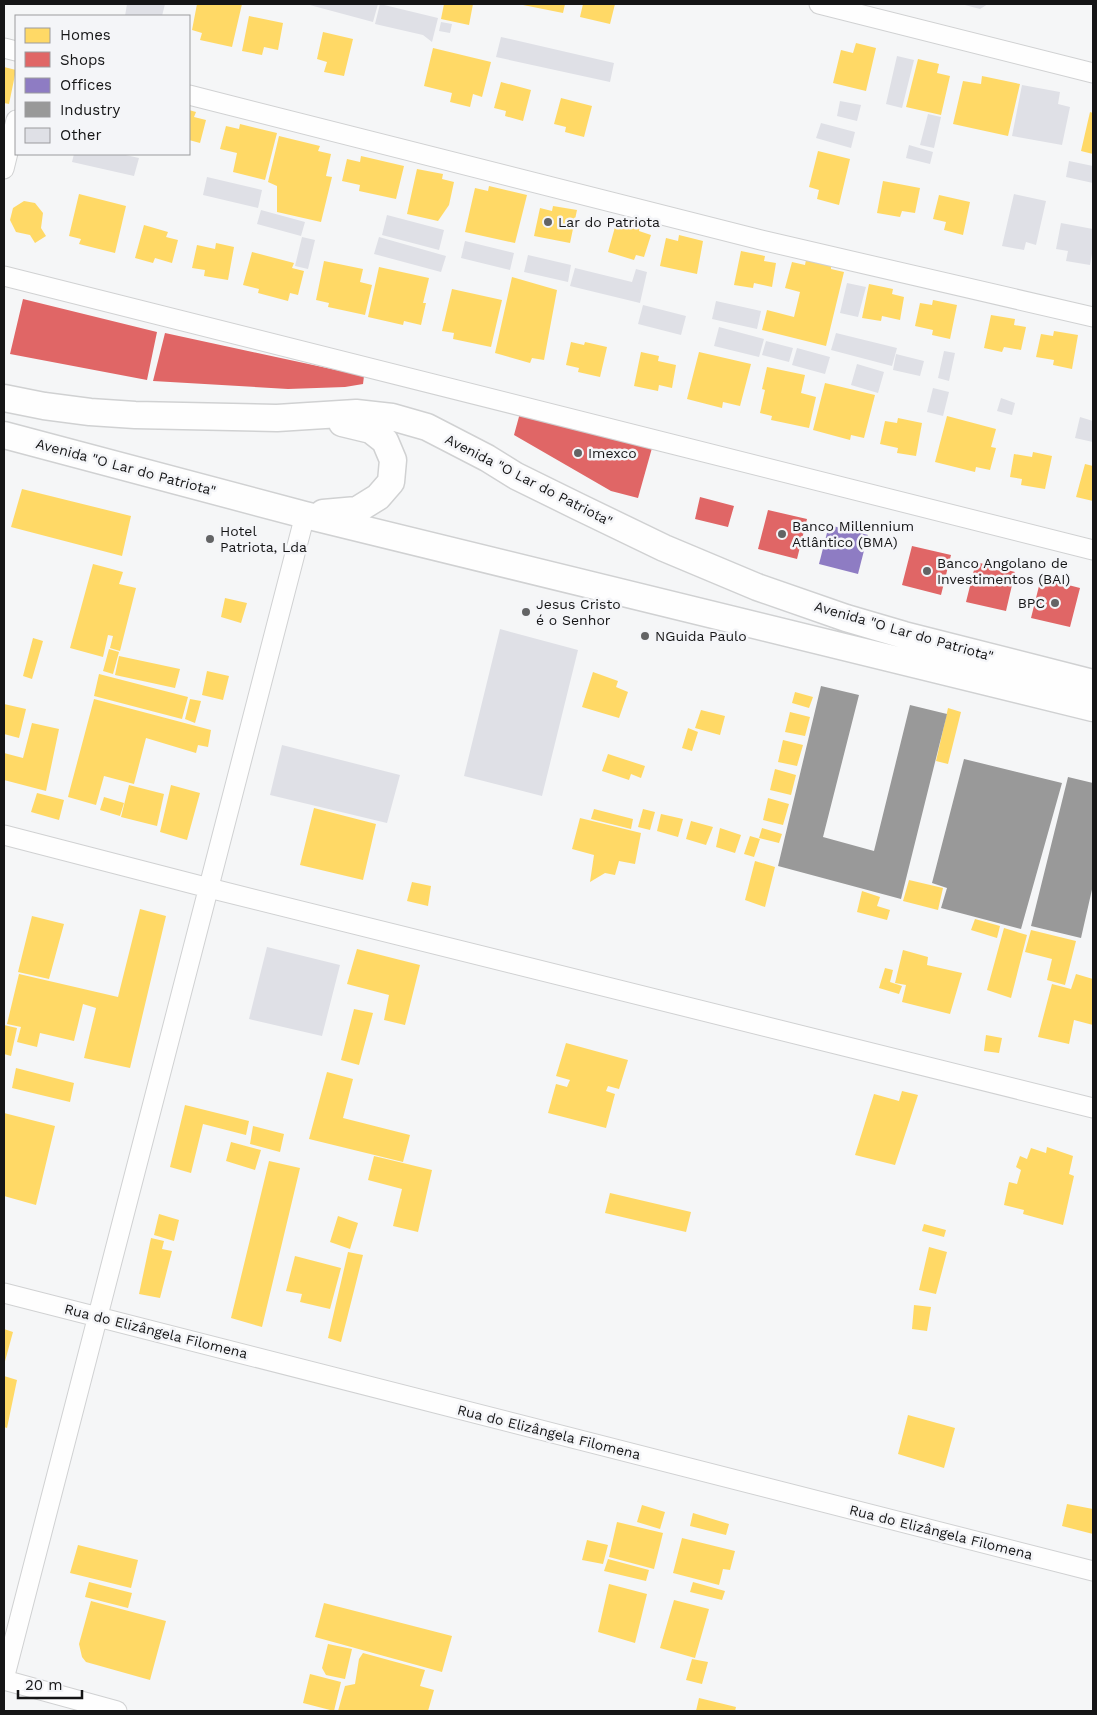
<svg xmlns="http://www.w3.org/2000/svg" width="1097" height="1715" viewBox="0 0 1097 1715" font-family="'Work Sans',sans-serif">
  <style>
    .homes { fill: #ffd966 }
    .shops { fill: #e06666 }
    .offices { fill: #8e7cc3 }
    .industry { fill: #999 }
    .building { fill: #dfe0e6 }
    .lines { fill: none; stroke-linecap: round; stroke-linejoin: round }
    .minor-casing { stroke: #d0d1d2; stroke-width: 21 }
    .secondary-casing { stroke: #d0d1d2; stroke-width: 29 }
    .minor { stroke: #fefefe; stroke-width: 19 }
    .secondary { stroke: #fefefe; stroke-width: 26 }
    .poi-dot { fill: #636465; stroke: #f4f5f8; stroke-width: 2 }
    .labels { text-anchor: middle; dominant-baseline: central; stroke-width: 5; stroke-linejoin: round; paint-order: stroke }
    .poi-label { font-size: 14px; fill: #151516; stroke: #f4f5f8; text-anchor: start }
    .street-label { font-size: 14px; fill: #151516; stroke: #f4f5f8 }
  </style>
  <rect width="100%" height="100%" fill="#f5f6f7"/>
  <path class="homes" d="M197,4h45l-10,43 -32,-7 2,-7 -10,-3z
    M444,4h29l-4,21 -28,-6z
    M518,4h47l-2,9z
    M583,4h32l-5,20 -30,-7z
    M249,16l34,7 -5,27 -14,-3 -2,8 -20,-4z
    M323,32l30,7 -9,37 -20,-4 3,-10 -10,-3z
    M856,43l20,5 -10,43 -33,-8 8,-33 12,3z
    M433,48l58,14 -9,35 -9,-3 -3,13 -20,-5 2,-9 -28,-7z
    M918,59l21,5 -2,9 13,3 -9,39 -35,-8z
    M4,67l12,3 -7,34 -5,-1z
    M982,76l38,8 -12,52 -55,-12 10,-43 18,3z
    M501,82l30,8 -8,31 -18,-5 1,-5 -12,-3z
    M561,98l31,8 -8,31 -19,-5 1,-5 -12,-3z
    M189,110l7,2 -2,5 12,3 -6,23 -11,-3z
    M1090,112l3,1v41l-12,-3z
    M240,124l37,9 -12,47 -32,-8 4,-19 -17,-4 6,-23 13,3z
    M279,136l41,10 -2,5 13,3 -5,22 6,1 -11,45 -44,-10v-26l-9,-4z
    M818,151l32,8 -11,46 -22,-6 2,-9 -10,-3z
    M361,156l43,10 -8,33 -37,-8 1,-6 -18,-4 5,-22 13,3z
    M417,169l26,5 -1,5 12,3 -5,23 -11,16 -31,-7z
    M883,181l37,7 -5,25 -13,-2 -2,6 -23,-4z
    M489,186l38,9 -12,48 -50,-11 10,-44 13,3z
    M79,194l47,12 -11,47 -36,-9 2,-5 -12,-3z
    M939,195l31,7 -7,33 -19,-5 2,-8 -13,-3z
    M24,201l11,2 8,10 -2,15 5,8 -11,7 -5,-8 -14,-3 -6,-12 3,-12z
    M553,206l24,4 -7,33 -36,-7 6,-28 12,3z
    M617,220l23,6 -1,5 12,4 -7,22 -8,-2 -2,5 -26,-8z
    M144,225l24,7 -2,5 12,3 -6,23 -17,-5 -2,5 -18,-5z
    M679,235l24,6 -6,33 -37,-8 6,-28 12,3z
    M216,243l18,4 -6,33 -24,-4 1,-6 -13,-2 5,-23 18,4z
    M741,251l24,5 -1,5 12,2 -4,24 -18,-4 -1,5 -19,-3z
    M252,252l42,11 -2,5 12,3 -6,24 -8,-2 -2,8 -30,-8 1,-4 -16,-4z
    M806,260l25,6v3l13,3 -18,74 -64,-16 5,-20 27,7 6,-25 -15,-4 7,-26 13,3z
    M324,261l39,8 -3,13 12,3 -7,30 -37,-8 1,-4 -13,-3z
    M379,267l50,11 -6,25h3l-5,22 -17,-4 -1,4 -35,-8z
    M512,277l45,13 -13,70 -12,-2 -2,5 -35,-10z
    M869,284l24,5 -1,5 12,3 -4,23 -18,-4 -1,5 -19,-3z
    M452,289l50,11 -11,47 -38,-8 1,-6 -12,-2z
    M933,300l24,5 -7,34 -18,-4 1,-5 -18,-4 5,-23 12,2z
    M991,315l24,4 -1,6 12,2 -5,23 -17,-3 -2,5 -18,-4z
    M1054,331l24,4 -6,34 -19,-4 1,-5 -18,-3 5,-23 12,2z
    M571,342l13,3 1,-3 22,5 -7,30 -22,-5 1,-4 -13,-3z
    M641,352l18,4 -1,5 18,4 -4,23 -13,-3 -1,6 -24,-5z
    M699,352l52,12 -11,42 -17,-4 -1,6 -35,-9z
    M767,367l38,8 -4,18 15,4 -7,31 -38,-8 1,-4 -12,-3 5,-23 -3,-1z
    M825,383l50,12 -11,43 -13,-3 -1,5 -37,-10z
    M947,416l49,13 -5,18 5,1 -6,22 -14,-3 -1,5 -40,-10z
    M898,418l24,5 -6,33 -19,-3 1,-5 -18,-4 5,-23 12,2z
    M1033,452l19,4 -7,33 -24,-4 1,-6 -12,-2 4,-23 18,3z
    M1085,464l8,2v35l-17,-4z
    M22,489l109,27 -9,40 -111,-29z
    M93,564l30,8 -4,12 17,4 -16,63 -10,-3 3,-12 -5,-1 -5,22 -33,-9z
    M225,598l22,5 -6,20 -20,-6z
    M33,638l10,3 -11,38 -9,-3z
    M109,649l10,3 -6,22 -10,-3z
    M119,656l61,13 -5,19 -60,-13z
    M207,671l22,5 -6,24 -21,-5z
    M593,672l25,9 -2,6 12,5 -9,26 -37,-11z
    M99,674l89,23 -6,22 -88,-23z
    M795,692l18,5 -4,11 -17,-5z
    M94,699l117,31 -3,17 -10,-2 -2,8 -50,-15 -12,46 -30,-8 -8,29 -28,-8z
    M190,699l11,2 -6,22 -10,-4z
    M4,704l22,5 -7,29 -15,-4z
    M948,708l13,4 -13,52 -12,-3z
    M701,710l24,6 -5,19 -25,-7z
    M790,712l20,5 -5,19 -20,-4z
    M32,723l27,6 -13,62 -42,-11v-27l19,5z
    M688,728l10,4 -6,19 -10,-3z
    M783,740l20,5 -6,21 -19,-4z
    M608,754l37,12 -4,12 -10,-4 -2,6 -27,-9z
    M775,769l21,6 -5,20 -21,-5z
    M129,785l35,9 -7,32 -36,-9z
    M171,785l29,8 -13,47 -27,-8z
    M37,793l27,7 -5,20 -28,-8z
    M104,797l20,6 -4,13 -20,-6z
    M768,798l21,6 -6,21 -20,-5z
    M314,808l62,16 -13,56 -63,-15z
    M594,809l39,10 -2,10 -40,-10z
    M643,809l12,3 -5,18 -12,-3z
    M661,814l22,5 -5,18 -21,-6z
    M580,818l61,15 -6,31 -16,-3 -4,14 -10,-2 -15,9 4,-27 -22,-6z
    M691,821l22,6 -7,18 -20,-6z
    M720,828l21,7 -6,18 -19,-6z
    M762,828l20,6 -3,9 -20,-5z
    M750,836l10,3 -6,18 -10,-3z
    M755,861l20,6 -10,40 -20,-7z
    M909,880l34,8 -5,22 -35,-9z
    M412,882l19,4 -3,20 -21,-5z
    M862,891l18,6 -3,9 13,4 -3,10 -30,-8z
    M140,909l26,7 -36,152 -46,-10 12,-50 -13,-4 -9,37 -34,-8 -3,14 -20,-5 4,-15 -14,-3 12,-50 99,23z
    M32,916l32,8 -15,55 -31,-7z
    M975,919l25,7 -3,12 -26,-8z
    M1004,928l23,7 -16,63 -24,-8z
    M1031,930l45,11 -11,44 -18,-5 5,-21 -27,-7z
    M357,949l63,16 -15,60 -21,-5 5,-25 -42,-11z
    M903,950l25,7 -1,8 35,8 -12,41 -48,-12 4,-17 -11,-2z
    M885,968l8,2 -3,12 12,4 -3,8 -20,-6z
    M1076,974l17,5v46l-19,-5 -5,24 -31,-7 14,-53 19,5z
    M354,1009l19,4 -14,52 -18,-5z
    M4,1025l13,3 -6,28 -7,-2z
    M986,1035l16,3 -3,15 -15,-2z
    M566,1043l62,17 -9,29 -11,-3 -2,5 9,3 -9,34 -58,-15 8,-29 11,3 3,-7 -14,-4z
    M16,1068l58,15 -4,19 -58,-14z
    M327,1072l26,7 -10,39 67,17 -7,27 -94,-23z
    M902,1091l16,4 -23,70 -40,-10 19,-61 25,7z
    M185,1105l64,16 -3,14 -43,-11 -12,49 -21,-6z
    M4,1113l51,13 -19,79 -32,-9z
    M253,1126l31,8 -4,18 -30,-8z
    M231,1142l30,8 -6,20 -29,-9z
    M1047,1147l26,9 -4,18 5,2 -11,49 -40,-11 1,-4 -20,-5 5,-23 8,2 4,-14 -5,-3 4,-11 7,3 4,-11 15,5z
    M374,1156l58,14 -14,62 -25,-6 9,-37 -34,-9z
    M269,1161l31,7 -38,159 -31,-9z
    M610,1193l81,19 -5,20 -81,-19z
    M159,1214l20,6 -5,21 -20,-6z
    M338,1216l20,7 -8,26 -20,-7z
    M924,1224l22,6 -2,7 -22,-6z
    M151,1238l13,3 -2,8 10,2 -12,47 -21,-4z
    M929,1247l18,5 -11,42 -17,-4z
    M348,1252l15,3 -22,87 -13,-4z
    M295,1256l46,12 -11,41 -30,-7 2,-8 -16,-3z
    M914,1305l17,2 -4,24 -15,-2z
    M4,1329l9,3 -9,33z
    M4,1376l13,4 -10,48 -3,-1z
    M908,1415l47,13 -11,40 -46,-14z
    M1067,1504l26,5v25l-31,-8z
    M642,1505l23,7 -5,17 -23,-7z
    M693,1513l36,11 -3,11 -36,-9z
    M617,1522l46,11 -9,36 -45,-12z
    M682,1538l53,13 -5,19 -7,-1 -4,16 -46,-12z
    M587,1540l21,5 -5,19 -21,-4z
    M78,1545l60,15 -7,28 -61,-15z
    M608,1559l41,11 -3,11 -42,-10z
    M89,1582l43,11 -4,15 -43,-11z
    M693,1582l32,9 -3,9 -32,-8z
    M609,1584l38,10 -12,49 -37,-11z
    M674,1600l35,9 -14,49 -35,-10z
    M91,1601l75,20 -16,59 -64,-18 -4,-5 -3,-13z
    M324,1603l128,33 -10,36 -127,-35z
    M328,1644l24,5 -7,30 -19,-4 -4,-7z
    M363,1653l62,17 -5,16 14,4 -6,21h-90l7,-25 10,-2 4,-25z
    M692,1659l16,3 -6,22 -16,-4z
    M310,1674l31,8 -7,29 -31,-8z
    M699,1698l37,9 -1,4h-39z"/>
  <path class="shops" d="M23,299l134,33 -10,48 -137,-26z
    M165,333l199,43 -1,8 -18,3 -57,2 -135,-8z
    M520,413l132,35 -14,50 -27,-7 -97,-56z
    M700,497l34,9 -6,21 -33,-8z
    M768,510l39,9 -10,40 -39,-10z
    M912,546l39,9 -10,40 -39,-10z
    M976,562l39,10 -9,39 -40,-9z
    M1041,578l39,10 -10,39 -39,-9z"/>
  <path class="offices" d="M829,525l39,10 -10,39 -39,-10z"/>
  <path class="industry" d="M821,686l38,9 -36,142 51,14 36,-146 37,9 -46,185 -123,-33z
    M964,759l98,24 -41,146 -80,-21 6,-20 -15,-5z
    M1068,777l25,6v102l-12,53 -50,-12z"/>
  <path class="building" d="M127,4h38l-3,12h-37z
    M306,4h72l-5,18z
    M380,4l58,14 -6,24 -9,-7 -48,-11z
    M961,4h27l-8,5z
    M441,22l11,2 -2,9 -11,-2z
    M501,37l113,26 -4,19 -114,-25z
    M897,56l17,4 -12,48 -16,-4z
    M1022,85l38,7 -2,12 12,3 -8,38 -50,-9z
    M840,101l21,4 -4,16 -20,-5z
    M928,114l13,3 -7,31 -14,-3z
    M821,123l34,9 -4,16 -35,-10z
    M909,145l24,7 -3,12 -24,-6z
    M74,154h47l18,4 -5,18 -62,-14z
    M1069,161l24,5v17l-27,-6z
    M207,177l55,13 -4,18 -55,-13z
    M1014,194l32,7 -10,44 -10,-3 -2,8 -22,-4z
    M261,210l44,12 -4,14 -44,-12z
    M387,215l57,15 -5,20 -57,-15z
    M1061,223l32,6v19l-3,17 -24,-4 2,-10 -12,-2z
    M302,237l13,3 -7,29 -13,-3z
    M379,237l67,19 -5,16 -67,-18z
    M465,241l49,12 -4,17 -49,-12z
    M528,255l43,10 -3,17 -44,-10z
    M575,268l57,14 4,-13 11,3 -7,31 -70,-17z
    M847,283l19,4 -8,30 -18,-4z
    M716,301l45,10 -4,18 -45,-10z
    M643,305l43,11 -5,19 -43,-11z
    M719,327l45,12 -5,18 -45,-11z
    M836,333l61,15 -5,18 -61,-16z
    M766,341l27,7 -4,14 -27,-7z
    M797,348l33,9 -5,17 -33,-9z
    M944,351l11,2 -6,28 -11,-3z
    M896,354l28,7 -4,15 -27,-6z
    M857,364l27,8 -6,21 -27,-8z
    M933,388l16,4 -6,24 -16,-4z
    M1001,398l14,5 -3,12 -15,-4z
    M1080,417l13,4v21l-18,-4z
    M500,629l78,21 -36,146 -78,-20z
    M282,745l118,30 -13,48 -117,-28z
    M267,947l73,18 -18,71 -73,-17z"/>
  <g class="lines">
    <defs>
      <path id="minor" d="M819,4l274,69
        M4,48l12,3
        M189,95l572,145 332,77
        M4,169l12,-49
        M4,276l1089,274
        M4,835l205,53 884,220
        M4,1293l1089,278
        M4,1679l301,-1164
        M4,1680l113,31"/>
      <path id="secondary" d="M4,398l40,8 46,6 45,3 142,3 79,-5 36,4 35,10 60,31 29,18 61,30 87,42 93,39 89,31 58,17 189,48
        M4,435l301,80 788,193
        M323,513l34,-3 21,-13 13,-15 2,-22 -8,-19 -14,-11 -29,-7"/>
    </defs>
    <use href="#minor" class="minor-casing"/>
    <use href="#secondary" class="secondary-casing"/>
    <use href="#minor" class="minor"/>
    <use href="#secondary" class="secondary"/>
  </g>
  <g class="poi-dot">
    <circle cx="548" cy="222" r="5"/>
    <circle cx="578" cy="453" r="5"/>
    <circle cx="782" cy="534" r="5"/>
    <circle cx="210" cy="539" r="5"/>
    <circle cx="927" cy="571" r="5"/>
    <circle cx="1055" cy="603" r="5"/>
    <circle cx="526" cy="612" r="5"/>
    <circle cx="645" cy="636" r="5"/>
  </g>
  <g class="labels">
    <g class="poi-label">
      <text x="558" y="222">Lar do Patriota</text>
      <text x="588" y="453">Imexco</text>
      <text x="792" y="526">Banco Millennium<tspan x="792" dy="16">Atlântico (BMA)</tspan></text>
      <text x="220" y="531">Hotel<tspan x="220" dy="16">Patriota, Lda</tspan></text>
      <text x="937" y="563">Banco Angolano de<tspan x="937" dy="16">Investimentos (BAI)</tspan></text>
      <text x="1045" y="603" text-anchor="end">BPC</text>
      <text x="536" y="604">Jesus Cristo<tspan x="536" dy="16">é o Senhor</tspan></text>
      <text x="655" y="636">NGuida Paulo</text>
    </g>
    <g class="street-label">
      <text transform="translate(126 467) rotate(15)">Avenida "O Lar do Patriota"</text>
      <text transform="translate(529 480) rotate(27)">Avenida "O Lar do Patriota"</text>
      <text transform="translate(904 631) rotate(16)">Avenida "O Lar do Patriota"</text>
      <text transform="translate(156 1331) rotate(14)">Rua do Elizângela Filomena</text>
      <text transform="translate(549 1432) rotate(14)">Rua do Elizângela Filomena</text>
      <text transform="translate(941 1532) rotate(14)">Rua do Elizângela Filomena</text>
    </g>
  </g>
  <rect width="1097" height="1715" fill="none" stroke="#151516" stroke-width="10"/>
  <rect x="15" y="15" width="175" height="140" fill="#f4f5f8" stroke="#9b9b9e"/>
  <rect x="25" y="28" width="25" height="15" fill="#ffd966" stroke="#9b9b9e"/>
  <text x="60" y="40" font-size="15" fill="#151516">Homes</text>
  <rect x="25" y="52" width="25" height="15" fill="#e06666" stroke="#9b9b9e"/>
  <text x="60" y="65" font-size="15" fill="#151516">Shops</text>
  <rect x="25" y="78" width="25" height="15" fill="#8e7cc3" stroke="#9b9b9e"/>
  <text x="60" y="90" font-size="15" fill="#151516">Offices</text>
  <rect x="25" y="102" width="25" height="15" fill="#999999" stroke="#9b9b9e"/>
  <text x="60" y="115" font-size="15" fill="#151516">Industry</text>
  <rect x="25" y="128" width="25" height="15" fill="#dfe0e6" stroke="#9b9b9e"/>
  <text x="60" y="140" font-size="15" fill="#151516">Other</text>
  <path d="M18 1690v8h64v-8" fill="none" stroke="#151516" stroke-width="2.5"/>
  <text x="25" y="1690" font-size="15" fill="#151516" stroke="#f4f5f8" stroke-width="4" paint-order="stroke">20 m</text>
</svg>
